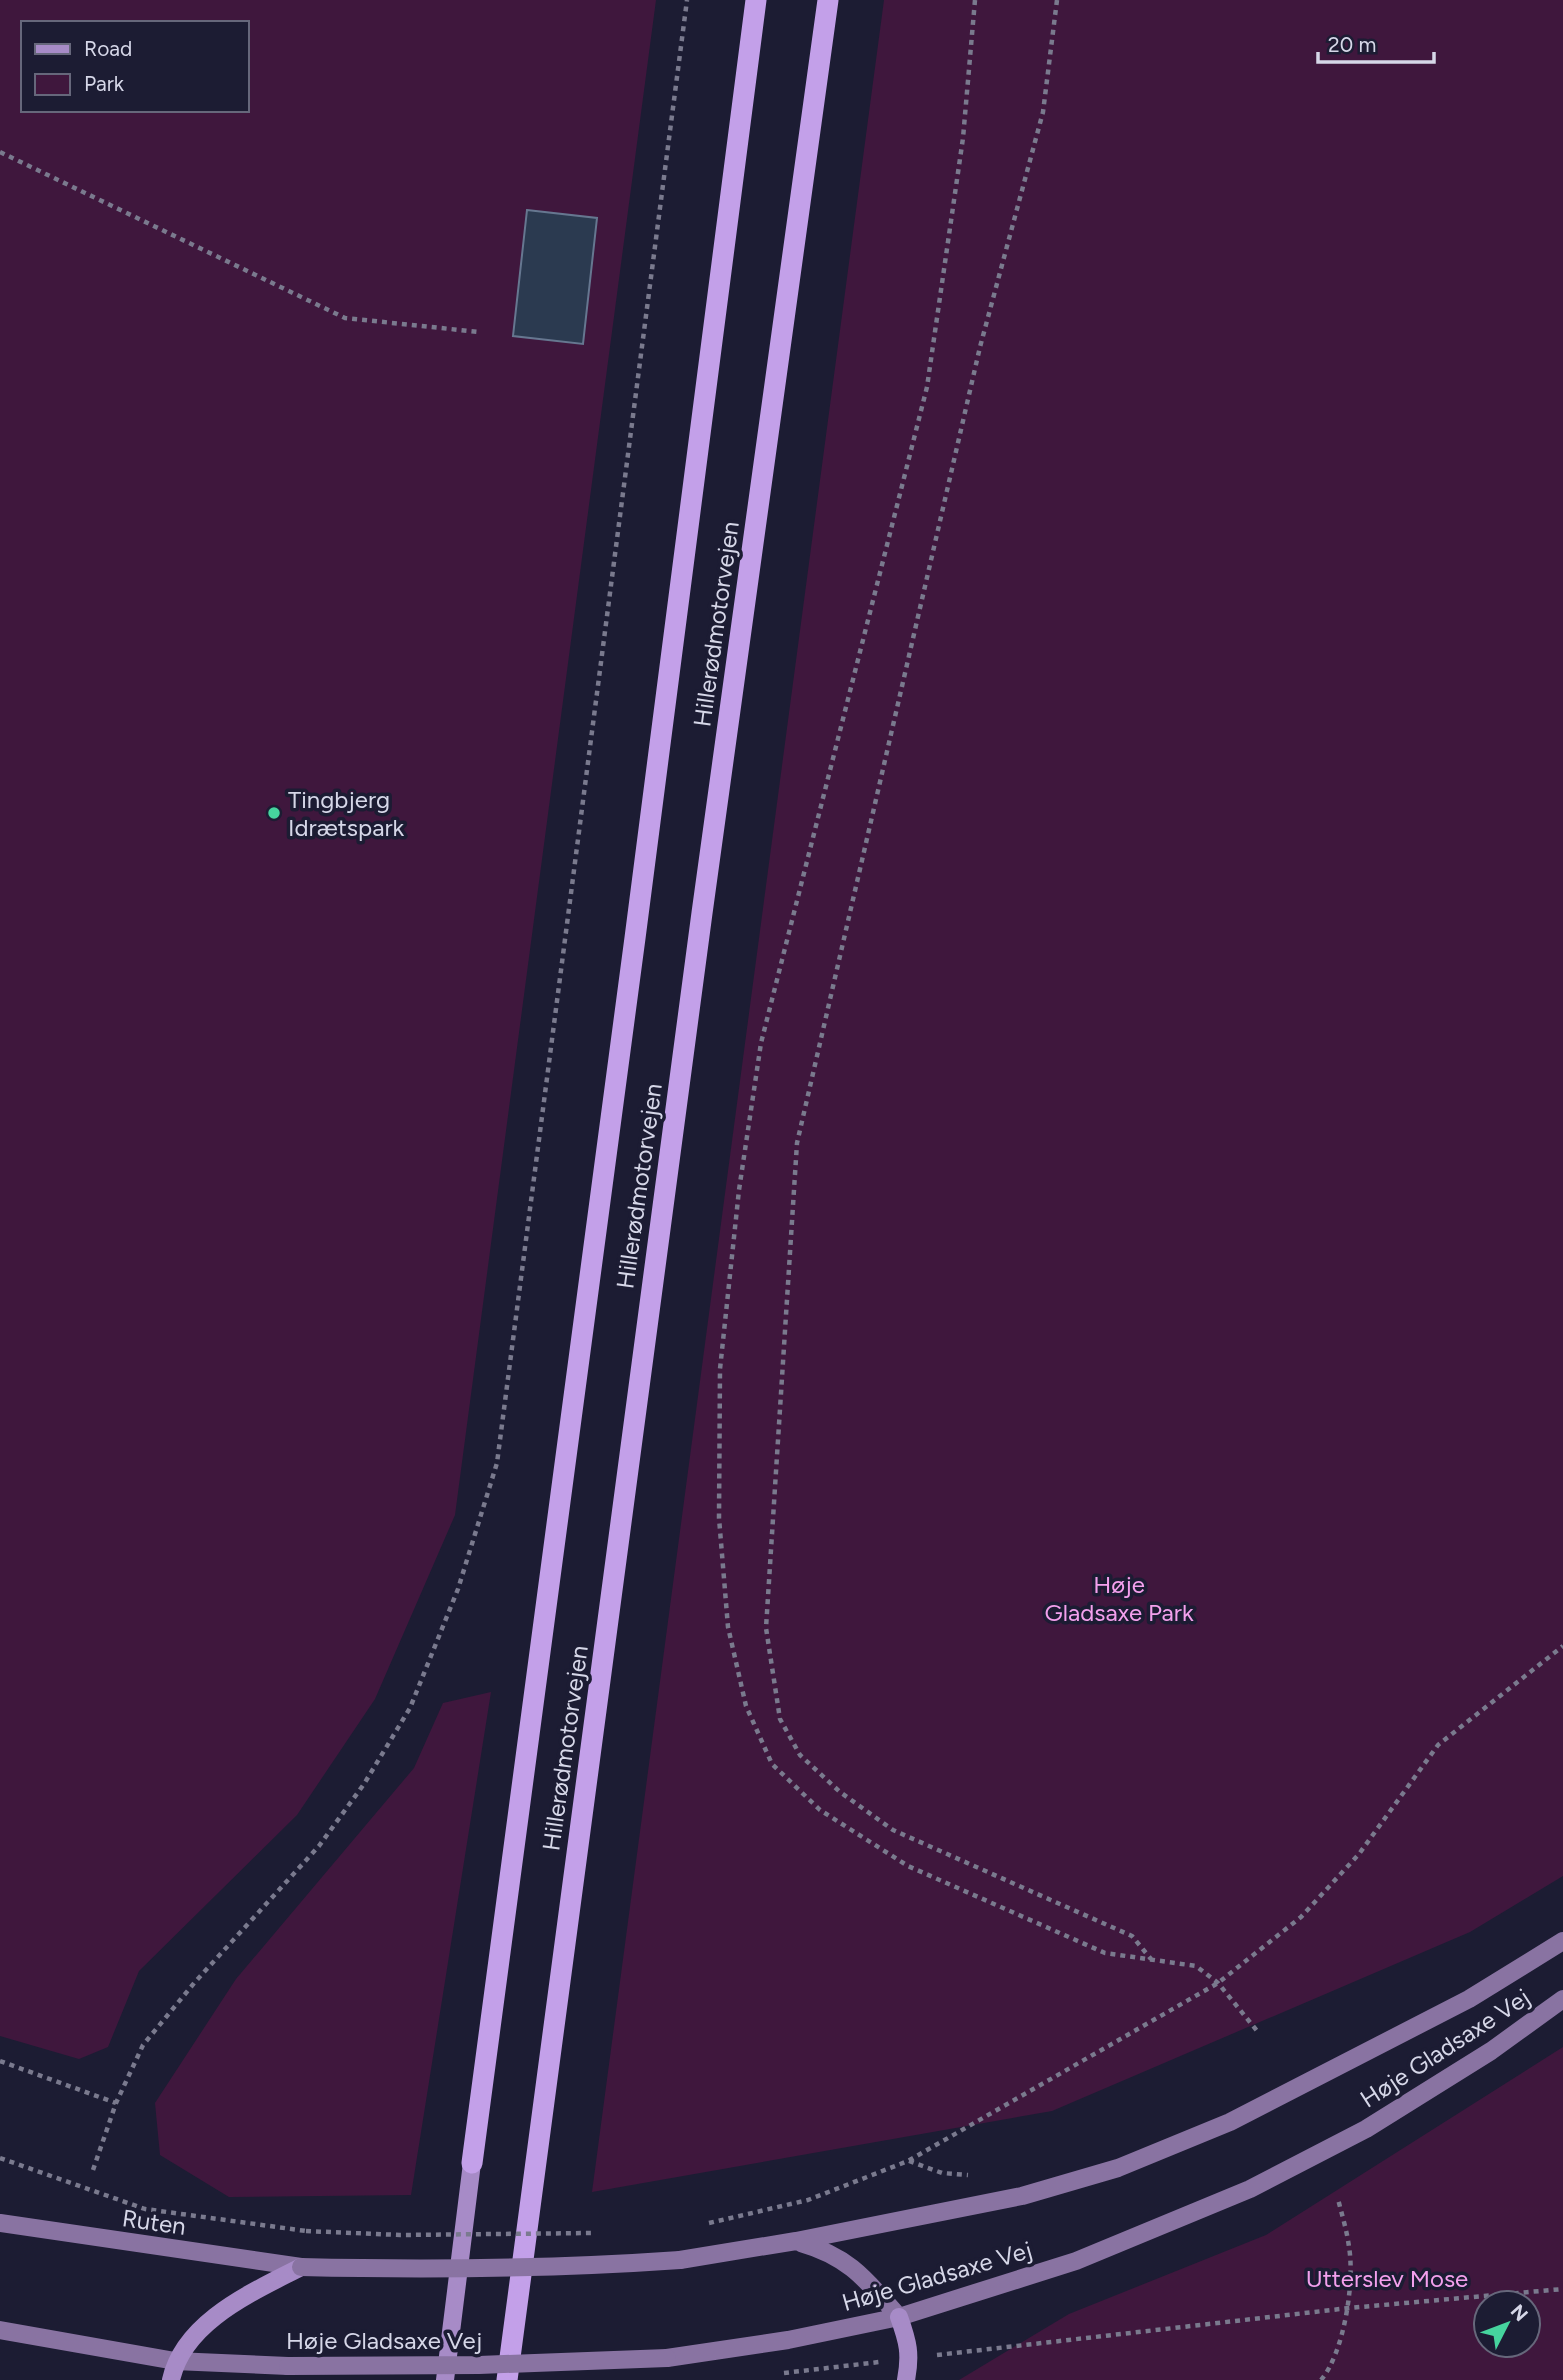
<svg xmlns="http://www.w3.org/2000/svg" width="1563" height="2380" viewBox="0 0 1563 2380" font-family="Figtree,sans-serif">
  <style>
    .green { fill: #3f173d; fill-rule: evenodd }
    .building { fill: #2b3a50; stroke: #667790; stroke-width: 2 }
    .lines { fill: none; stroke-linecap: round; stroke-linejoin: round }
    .path { stroke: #7a7a8e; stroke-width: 4.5; stroke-dasharray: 5 5; stroke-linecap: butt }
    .secondary { stroke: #8973a2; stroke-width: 18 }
    .primary { stroke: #a78bc7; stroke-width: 18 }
    .highway { stroke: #c3a0e9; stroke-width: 21 }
    .path-bridge { stroke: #7a7a8e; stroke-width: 4.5; stroke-dasharray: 5 5; stroke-linecap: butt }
    .secondary-bridge { stroke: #8973a2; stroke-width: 18 }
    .poi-dot { fill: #46d49e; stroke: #1c1c33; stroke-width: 2.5 }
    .labels { text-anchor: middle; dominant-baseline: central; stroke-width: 7; stroke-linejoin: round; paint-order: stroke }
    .street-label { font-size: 24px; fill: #d6d7e8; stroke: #1c1c33 }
    .poi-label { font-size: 24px; fill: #d6d7e8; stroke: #1c1c33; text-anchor: start }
    .park-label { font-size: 24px; fill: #f3a0ed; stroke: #1c1c33 }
  </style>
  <rect width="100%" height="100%" fill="#1c1c33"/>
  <path class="green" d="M0,0h656l-201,1515 -80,184 -78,116 -158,156 -31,76 -29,12 -79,-23zM23,23h224v87h-224z
    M884,0h679v1876l-93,56 -418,179 -460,81z
    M491,1692l-80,503 -182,2 -69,-42 -5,-52 81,-124 178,-211 29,-65z
    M1563,2047v333h-604l110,-66 197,-79zM1486,2303h42v42h-42z"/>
  <path class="building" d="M527,210l70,8 -14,126 -70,-8z"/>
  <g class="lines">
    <path class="path" d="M975,0l-12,138 -36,249 -166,656 -22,147 -19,179 -1,149 9,109 18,79 26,58 48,46 88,56 197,87 91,13 22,17 40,49
      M1057,0l-14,112 -63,235 -183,796 -31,485 14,91 20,36 40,37 53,38 239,106 19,23
      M0,152l345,166 134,14
      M0,2061l116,42
      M0,2158l145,51 161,22
      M909,2161l33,12 26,2
      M93,2170l23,-67 27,-58 52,-63 124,-136 45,-62 46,-76 48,-119 39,-126 190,-1463
      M709,2223l99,-23 100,-39 310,-178 83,-66 58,-63 79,-109 125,-99
      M937,2355l412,-47 214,-19
      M784,2373l95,-11
      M1321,2380c23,-27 34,-98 28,-133 -2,-16 -7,-32 -11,-48"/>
    <path class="secondary" d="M0,2223l301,44
      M801,2243c49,14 66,38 98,74
      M680,2260l116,-19 226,-45 96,-28 112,-46 239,-123 94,-58
      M0,2330l175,31 113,5
      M667,2358l121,-18 111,-23 177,-56 174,-72 116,-60 125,-78 72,-52"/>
    <path class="primary" d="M899,2317c9,25 12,37 7,63
      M171,2380c13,-59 82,-88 130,-113
      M445,2380l27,-217"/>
    <path class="highway" d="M472,2163l163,-1225 121,-938
      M507,2380l195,-1467 126,-913"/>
    <path class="path-bridge" d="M306,2231l94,4 192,-2"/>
    <path class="secondary-bridge" d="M301,2267c127,3 252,2 379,-7
      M288,2366l191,-1 188,-7"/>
  </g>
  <circle class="poi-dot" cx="274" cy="813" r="7"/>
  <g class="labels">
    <g class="street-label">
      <text transform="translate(716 624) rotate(-82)">Hillerødmotorvejen</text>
      <text transform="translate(639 1186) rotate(-82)">Hillerødmotorvejen</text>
      <text transform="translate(565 1748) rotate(-82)">Hillerødmotorvejen</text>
      <text transform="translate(1445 2048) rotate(-33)">Høje Gladsaxe Vej</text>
      <text transform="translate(154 2222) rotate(8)">Ruten</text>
      <text transform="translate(937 2276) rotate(-16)">Høje Gladsaxe Vej</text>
      <text x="384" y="2340">Høje Gladsaxe Vej</text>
    </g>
    <g class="poi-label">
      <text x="288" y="799">Tingbjerg<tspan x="288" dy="28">Idrætspark</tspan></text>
    </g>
    <g class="park-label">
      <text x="1119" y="1584">Høje<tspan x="1119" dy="28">Gladsaxe Park</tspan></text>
      <text x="1387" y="2278">Utterslev Mose</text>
    </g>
  </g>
  <rect x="21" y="21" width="228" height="91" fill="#1c1c33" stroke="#66677b" stroke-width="2"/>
  <rect x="35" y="44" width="35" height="10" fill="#a78bc7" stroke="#66677b" stroke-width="2"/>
  <text x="84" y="56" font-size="21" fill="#d6d7e8">Road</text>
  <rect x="35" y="74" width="35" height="21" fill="#3f173d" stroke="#66677b" stroke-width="2"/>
  <text x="84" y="91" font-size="21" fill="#d6d7e8">Park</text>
  <g transform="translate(1507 2324) rotate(48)"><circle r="33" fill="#1c1c33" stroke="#66677b" stroke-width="2"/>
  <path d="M0-5L12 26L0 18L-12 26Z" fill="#46d49e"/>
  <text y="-10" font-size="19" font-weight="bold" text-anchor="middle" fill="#d6d7e8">N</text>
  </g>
  <path d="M1318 52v10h116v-10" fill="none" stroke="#d6d7e8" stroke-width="3.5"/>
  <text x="1328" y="52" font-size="21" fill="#d6d7e8" stroke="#1c1c33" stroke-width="5" paint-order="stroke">20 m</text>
</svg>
